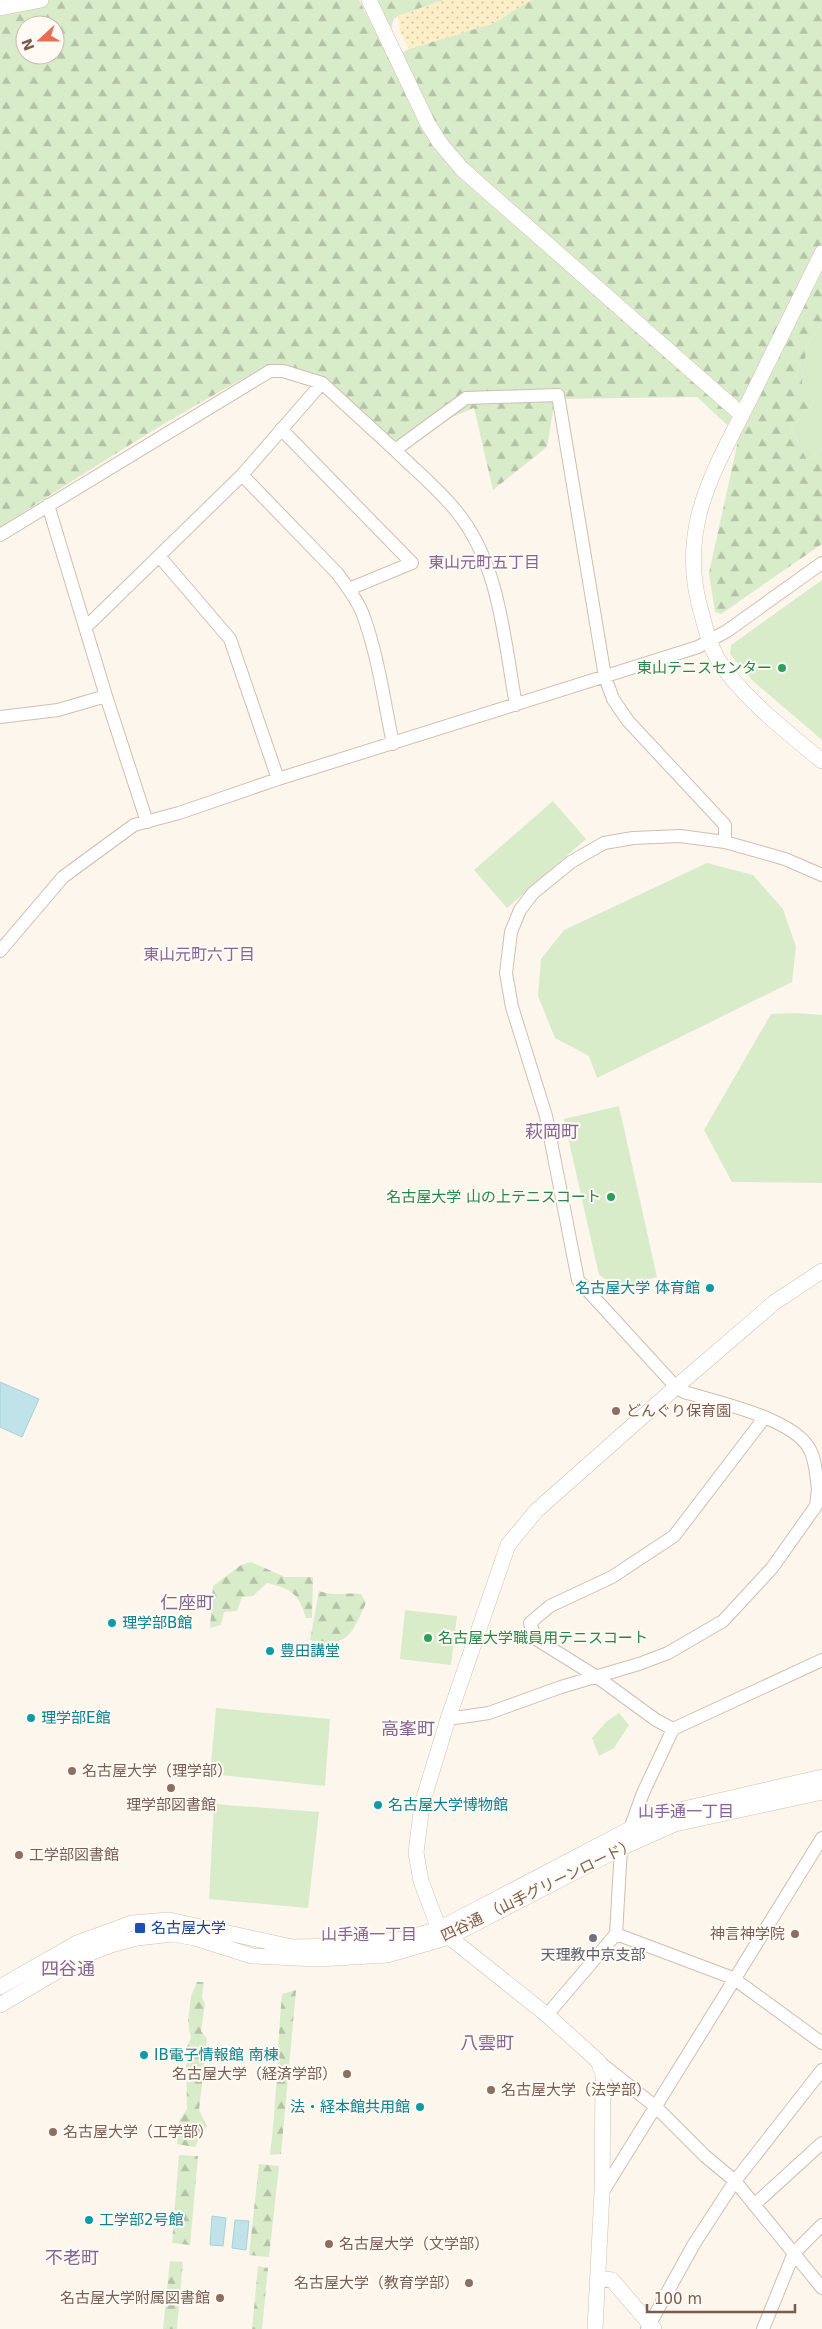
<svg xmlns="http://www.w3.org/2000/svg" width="822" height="2329" viewBox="0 0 822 2329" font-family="'DejaVu Sans','Noto Sans JP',sans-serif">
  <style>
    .green { fill: #d8ecc9 }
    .forest { fill: url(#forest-firs); fill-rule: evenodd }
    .sand { fill: url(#sand-dots) }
    .water { fill: #bfe3e8; stroke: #a5d3da }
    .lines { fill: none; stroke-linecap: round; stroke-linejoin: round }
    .minor-casing { stroke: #d1beb0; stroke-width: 14 }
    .tertiary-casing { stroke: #d1beb0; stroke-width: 16 }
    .minor { stroke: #fff; stroke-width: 12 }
    .tertiary { stroke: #fff; stroke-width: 15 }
    .leisure-dot { fill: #2e9e5b; stroke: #fffaf3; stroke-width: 2 }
    .culture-dot { fill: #0f9aa8; stroke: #fffaf3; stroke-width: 2 }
    .education-dot { fill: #8d6e63; stroke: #fffaf3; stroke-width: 2 }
    .transit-dot { fill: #1a4fb4; stroke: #fffaf3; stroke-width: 2 }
    .worship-dot { fill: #6b7280; stroke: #fffaf3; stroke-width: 2 }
    .labels { text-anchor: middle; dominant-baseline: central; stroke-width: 4; stroke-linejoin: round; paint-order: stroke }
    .leisure-label { font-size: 15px; fill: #27864d; stroke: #fffaf3; text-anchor: end }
    .culture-label { font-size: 15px; fill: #0d838f; stroke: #fffaf3; text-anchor: start }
    .education-label { font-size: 15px; fill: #785e54; stroke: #fffaf3; text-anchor: start }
    .street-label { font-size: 15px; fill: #7a5c4d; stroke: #fffaf3 }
    .transit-label { font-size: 15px; fill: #164399; stroke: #fffaf3; text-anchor: start }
    .worship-label { font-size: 15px; fill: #5b616d; stroke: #fffaf3 }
    .neighbourhood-label { font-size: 16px; fill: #846695; stroke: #fffaf3 }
    .quarter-label { font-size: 18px; fill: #846695; stroke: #fffaf3 }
  </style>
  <defs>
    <pattern id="forest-firs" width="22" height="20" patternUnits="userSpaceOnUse" patternTransform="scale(1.25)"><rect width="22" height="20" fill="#d8ecc9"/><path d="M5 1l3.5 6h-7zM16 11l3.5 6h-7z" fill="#b4c2a5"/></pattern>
    <pattern id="sand-dots" width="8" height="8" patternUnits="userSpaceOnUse" patternTransform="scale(1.25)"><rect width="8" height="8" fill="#fcefc7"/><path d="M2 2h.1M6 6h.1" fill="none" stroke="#d1c5a4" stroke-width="1.8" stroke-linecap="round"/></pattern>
  </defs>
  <rect width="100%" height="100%" fill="#fdf6ec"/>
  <path class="green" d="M822,322v127l-15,11 -16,-32 23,-26 -12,-18 5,-39z
    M822,580v160l-69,-59 -23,-27 1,-9z
    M553,801l33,38 -79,69 -33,-38z
    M707,863l46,12 30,34 13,38 -4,35 -195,96 -8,-22 -34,-18 -17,-42 3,-37 23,-29z
    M796,1013l26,2v168l-90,-1 -28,-52 67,-116z
    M619,1106l38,171 -38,10 -20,-12 -35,-156z
    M405,1610l52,6 -6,49 -51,-6z
    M216,1708l114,11 -5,67 -115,-12z
    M619,1713l10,12 -15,23 -15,8 -7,-18 14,-16z
    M214,1804l105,8 -11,96 -99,-9z"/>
  <path class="forest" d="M0,0h359l31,59 19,-10 85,-26 37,-23h291v322l-15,23 -5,38 12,19 -23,26 16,32 15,-11v95l-101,70 -6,-2 -6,-39 30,-137 -42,-39 -142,2 -8,48 -54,43 -19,-82 -82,34 -73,-67 -48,-11c-94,48 -182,107 -271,163zM25,25h30v30h-30z
    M377,0h67l-46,16 -4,3 -3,9z
    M251,1562l34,15h28l-1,41h-6c-7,-25 -15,-29 -39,-35l-14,13 -11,1 -5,14 -13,1 -3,13 -11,3 3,-42 28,-21z
    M319,1591c18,6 24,1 42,3l5,9c-14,31 -19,46 -56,37z
    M197,1982h7l-2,16 3,6 -4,27 6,8 -8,71 8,16 -6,8 -6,13 -18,-3 2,-23 8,-12 -1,-60 5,-11 -3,-16 3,-26z
    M296,1990l-15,164 -11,1c7,-53 7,-107 12,-161z
    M179,2155l19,1 -8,89 -18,-2z
    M259,2164l20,2 -10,91 -20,-2z
    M170,2261l13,1 -6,67h-14z
    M258,2266l10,2 -6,61h-10z"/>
  <path class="sand" d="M444,0h87l-37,23 -85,26 -9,-17 -2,-16z"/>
  <path class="water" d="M0,1382l39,17 -17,38 -22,-10z
    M212,2216l14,2 -3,28 -13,-1z
    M235,2220l14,1 -3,29 -14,-2z"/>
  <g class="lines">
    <defs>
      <path id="minor" d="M281,429l131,134 -63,26
        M395,450c20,20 44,39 62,62 43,53 47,128 59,193
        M242,475l95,98c9,12 19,25 25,39 16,42 22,89 31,132
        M48,505l58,191 41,126
        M0,535l270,-164h13l39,12 73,67 71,-52 92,-3 47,282 8,22 15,22 97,104v17l-45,-6 -47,2 -29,5 -33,19 -38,31 -13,17 -9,22 -5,41 6,34 34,109 32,164 98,107 8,5c33,10 108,26 125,56 7,12 7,27 9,41h4
        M159,556l71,83 48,140
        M86,627l156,-152 80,-92
        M0,717l58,-7 48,-14
        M725,842l60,17 37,16
        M0,951l63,-74 71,-52 45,-12 99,-34 420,-132 29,-16 95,-68
        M448,1719l41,-6 72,-26 78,-23 29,-11 55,-32 49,-53 44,-62 2,-17
        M673,1729l149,-69
        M630,1829l13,-36 30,-64 -17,-9 -59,-43 -61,-38 -6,-16 20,-17 62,-29 62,-41 91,-119
        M616,1934l117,44 89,65
        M547,2015l69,-81 5,-86
        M598,2061l58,46 49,49 30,25 87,107
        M602,2193l220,-355
        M754,2205l68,-62
        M647,2329l47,-85 41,-63 87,-111
        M763,2329l31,-76 28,-28"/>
      <path id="tertiary" d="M369,0l59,124 12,19 22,26 280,246
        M0,8l41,-8
        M822,253c-23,47 -46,94 -69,140 -37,75 -78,134 -51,222 4,15 8,32 17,46 24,37 69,72 103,100
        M0,1987l77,-44 55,-20 37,-3 123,27 51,-1 61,-7 35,-10 191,-100 45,-18 147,-34
        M0,2005l83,-49 28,-11 26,-7 36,-4 22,4 57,18 66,3 69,-4 62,-18 172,-89 54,-24 147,-32
        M599,2278l13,2 42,49
        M595,2329l7,-136 1,-119 -5,-13 -51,-46 -108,-86 -18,-48 -5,-28 6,-49 26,-85 60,-174 28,-34 140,-124 99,-85 47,-31"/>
    </defs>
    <use href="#minor" class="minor-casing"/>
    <use href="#tertiary" class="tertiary-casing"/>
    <use href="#minor" class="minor"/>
    <use href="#tertiary" class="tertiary"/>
  </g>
  <g class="leisure-dot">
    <circle cx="782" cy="668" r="5"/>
    <circle cx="611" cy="1197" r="5"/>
    <circle cx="428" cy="1638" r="5"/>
  </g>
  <g class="culture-dot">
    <circle cx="710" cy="1288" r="5"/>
    <circle cx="112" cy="1623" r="5"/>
    <circle cx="270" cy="1651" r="5"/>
    <circle cx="31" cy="1718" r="5"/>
    <circle cx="378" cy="1805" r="5"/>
    <circle cx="144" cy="2055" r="5"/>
    <circle cx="420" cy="2107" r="5"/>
    <circle cx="89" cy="2220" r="5"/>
  </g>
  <g class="education-dot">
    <circle cx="616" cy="1411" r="5"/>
    <circle cx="72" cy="1771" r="5"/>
    <circle cx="171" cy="1788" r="5"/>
    <circle cx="19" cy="1855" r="5"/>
    <circle cx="795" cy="1934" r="5"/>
    <circle cx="347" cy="2074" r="5"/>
    <circle cx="491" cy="2090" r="5"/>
    <circle cx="53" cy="2132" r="5"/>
    <circle cx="329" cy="2244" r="5"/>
    <circle cx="469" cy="2283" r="5"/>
    <circle cx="220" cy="2298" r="5"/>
  </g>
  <rect class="transit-dot" x="134" y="1922" width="12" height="12" rx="2.5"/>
  <circle class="worship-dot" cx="593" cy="1938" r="5"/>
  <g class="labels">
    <g class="leisure-label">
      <text x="772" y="668">東山テニスセンター</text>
      <text x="601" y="1197">名古屋大学 山の上テニスコート</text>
      <text x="438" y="1638" text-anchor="start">名古屋大学職員用テニスコート</text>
    </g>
    <g class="culture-label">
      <text x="700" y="1288" text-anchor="end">名古屋大学 体育館</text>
      <text x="122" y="1623">理学部B館</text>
      <text x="280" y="1651">豊田講堂</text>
      <text x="41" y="1718">理学部E館</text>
      <text x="388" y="1805">名古屋大学博物館</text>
      <text x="154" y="2055">IB電子情報館 南棟</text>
      <text x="410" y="2107" text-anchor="end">法・経本館共用館</text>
      <text x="99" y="2220">工学部2号館</text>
    </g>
    <g class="education-label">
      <text x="626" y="1411">どんぐり保育園</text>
      <text x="82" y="1771">名古屋大学（理学部）</text>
      <text x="171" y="1805" text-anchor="middle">理学部図書館</text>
      <text x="29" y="1855">工学部図書館</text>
      <text x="785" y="1934" text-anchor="end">神言神学院</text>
      <text x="337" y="2074" text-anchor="end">名古屋大学（経済学部）</text>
      <text x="501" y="2090">名古屋大学（法学部）</text>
      <text x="63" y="2132">名古屋大学（工学部）</text>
      <text x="339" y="2244">名古屋大学（文学部）</text>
      <text x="459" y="2283" text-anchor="end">名古屋大学（教育学部）</text>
      <text x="210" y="2298" text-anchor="end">名古屋大学附属図書館</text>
    </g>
    <g class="street-label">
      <text transform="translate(538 1890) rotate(-26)">四谷通 （山手グリーンロード）</text>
    </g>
    <g class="transit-label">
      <text x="151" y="1928">名古屋大学</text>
    </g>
    <g class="worship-label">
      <text x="593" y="1955">天理教中京支部</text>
    </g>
    <g class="neighbourhood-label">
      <text x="484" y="562">東山元町五丁目</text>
      <text x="199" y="954">東山元町六丁目</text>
      <text x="686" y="1811">山手通一丁目</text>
      <text x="369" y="1934">山手通一丁目</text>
    </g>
    <g class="quarter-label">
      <text x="552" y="1131">萩岡町</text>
      <text x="187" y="1602">仁座町</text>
      <text x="408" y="1728">高峯町</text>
      <text x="68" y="1968">四谷通</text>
      <text x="487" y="2042">八雲町</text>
      <text x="72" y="2257">不老町</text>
    </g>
  </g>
  <g transform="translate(40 40) rotate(249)"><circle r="24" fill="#fffaf3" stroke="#cabbb1"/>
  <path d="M0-4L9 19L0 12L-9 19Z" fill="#e76f51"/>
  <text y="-8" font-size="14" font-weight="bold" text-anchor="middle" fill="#7a5c4d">N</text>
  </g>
  <path d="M647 2304v8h148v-8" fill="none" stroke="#7a5c4d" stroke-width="2.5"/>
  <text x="654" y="2304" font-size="15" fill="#7a5c4d" stroke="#fffaf3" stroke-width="4" paint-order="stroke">100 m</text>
</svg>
